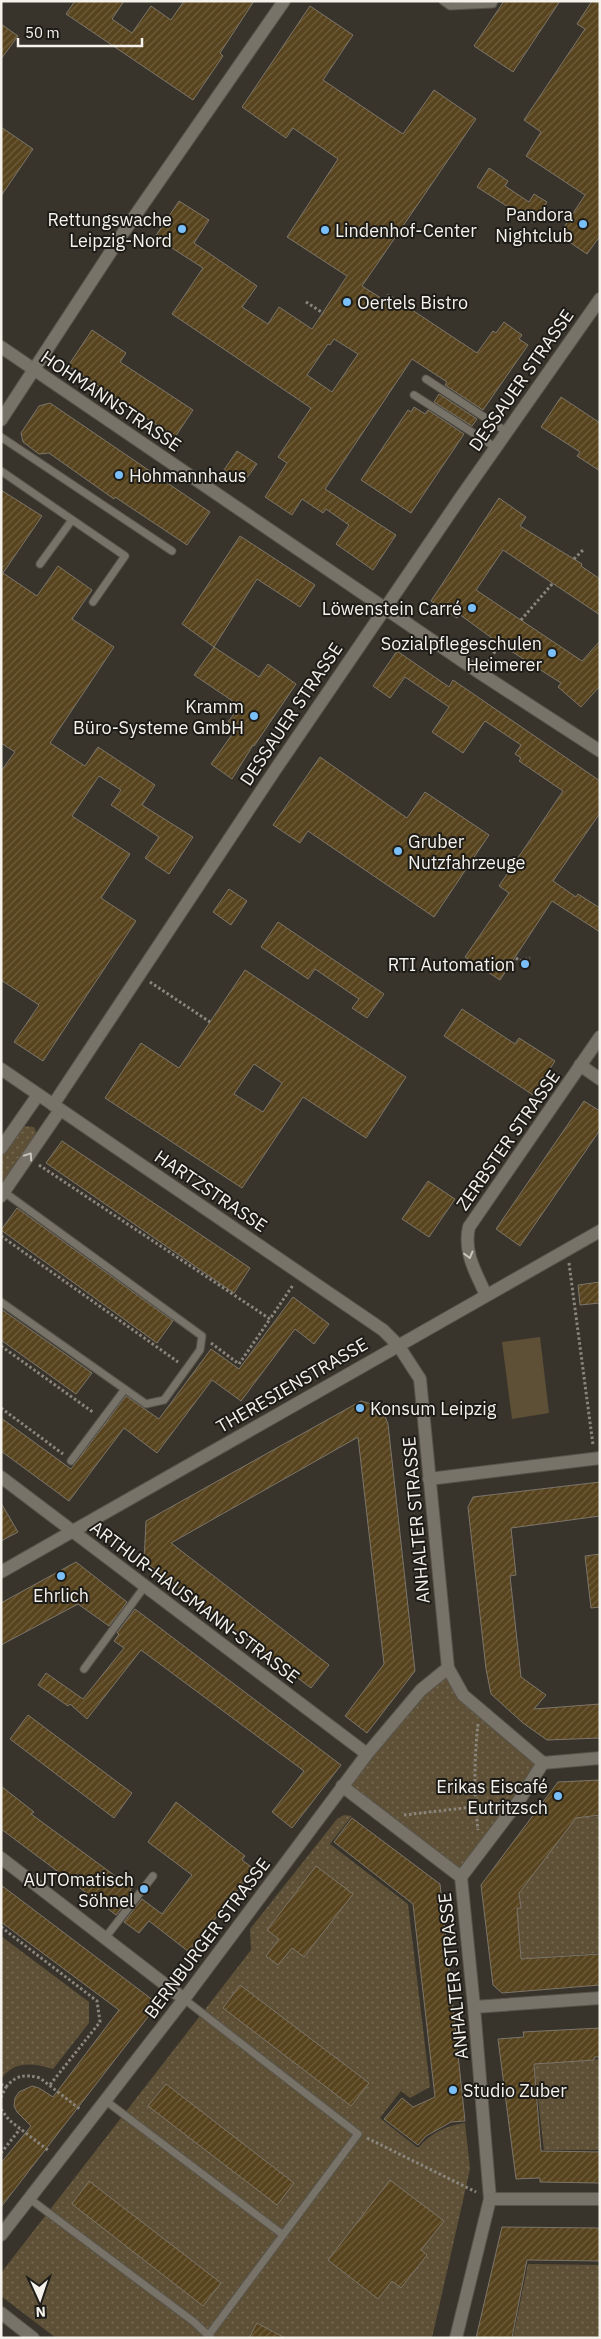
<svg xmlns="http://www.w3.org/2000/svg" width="601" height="2339" viewBox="0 0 601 2339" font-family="'IBM Plex Sans',sans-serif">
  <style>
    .green { fill: url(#green-dots) }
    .pitch { fill: #5e5036 }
    .building { fill: url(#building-hatch); stroke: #7b756a; fill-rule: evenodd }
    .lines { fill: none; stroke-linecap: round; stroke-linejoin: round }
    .lane-casing { stroke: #57544b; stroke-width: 9 }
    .street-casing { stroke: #57544b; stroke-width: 14 }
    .secondary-casing { stroke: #57544b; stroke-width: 14 }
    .path { stroke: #8a867e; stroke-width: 3; stroke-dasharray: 2.5 2.5; stroke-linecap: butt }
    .lane { stroke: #787368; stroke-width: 7 }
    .street { stroke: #787368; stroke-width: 12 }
    .secondary { stroke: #787368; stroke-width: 12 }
    .oneway { stroke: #c9c6be }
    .poi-dot { fill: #7abff8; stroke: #1e1c18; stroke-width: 2 }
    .labels { text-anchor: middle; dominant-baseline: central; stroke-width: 4; stroke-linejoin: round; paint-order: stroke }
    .poi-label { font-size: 18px; fill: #f5f2ec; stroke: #1e1c18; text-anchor: end }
    .street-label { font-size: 18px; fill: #f5f2ec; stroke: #1e1c18 }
  </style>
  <defs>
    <pattern id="green-dots" width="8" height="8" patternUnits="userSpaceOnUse" patternTransform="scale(1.25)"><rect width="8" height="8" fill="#5e5036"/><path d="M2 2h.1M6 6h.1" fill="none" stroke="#766a53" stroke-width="1.8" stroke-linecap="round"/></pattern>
    <pattern id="building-hatch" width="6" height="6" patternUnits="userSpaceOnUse" patternTransform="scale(1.25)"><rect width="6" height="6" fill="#57431d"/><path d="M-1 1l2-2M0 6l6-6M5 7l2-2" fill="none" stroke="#705f3e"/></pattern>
  </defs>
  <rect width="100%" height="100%" fill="#39342b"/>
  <path class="green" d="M23,1126l11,1 2,5 -2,6 -33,49v-32z
    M448,1668l15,27 80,68 -82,114 -119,-91z
    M344,1815l8,1 -22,28 78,60 22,183 -20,11 -9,-7 -21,27 38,30c13,-15 27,-22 47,-25l5,46 -38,169h-376l-55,-42v-23l250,-323 -1,-21 87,-110z
    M600,1816v137l-79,6 -4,-51 4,-1 -2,-15 56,-74z
    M1,1936l88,66v21l-36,46c-19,-6 -39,-9 -52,10z
    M600,2059v91h-56l-10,-86z
    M528,2264l72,1v73h-87z"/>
  <path class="pitch" d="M540,1337l9,76 -37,6 -10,-77z"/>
  <path class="building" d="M75,1h49l-12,18 20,14 19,-27 20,14 13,-19h70l-34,52 3,3 -30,44 -127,-86z
    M504,1h56l-47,71 -39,-26z
    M592,1h8v235l-13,18 -28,-19 26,-40 -59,-39 15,-24 -17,-12 61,-91 -8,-5z
    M310,6l43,29 -30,45 80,54 31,-44 42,29 -114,167 22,14 4,-6 89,59 16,-22 3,2 8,-11 18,13 -3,4 9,6 -45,65 -38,-25 2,-3 -35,-23 -87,130 71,46 -23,35 -37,-26 13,-19 -23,-16 -3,4 -21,-14 -10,16 -27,-18 22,-34 -9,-6 33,-49 -139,-94 31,-46 -48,-31 24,-36 30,19 -15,23 63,43 -15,21 26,17 11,-17 33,22 35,-53 -60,-39 51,-78 -45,-31 -7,10 -44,-31zM334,339l24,15 -26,38 -25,-17 21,-31 2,1z
    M1,24l17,12 -17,23z
    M1,127l32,22 -32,47z
    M489,168l19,13 -3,5 24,16 5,-8 13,8 -14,21 -56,-36z
    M92,330l34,23 -6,9 73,48 -18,27 -107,-71z
    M439,394l38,25 -5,7 -38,-24z
    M561,397l39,26v48l-23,-15 3,-4 -39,-25z
    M50,403l160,109 -23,33 -72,-48 -1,2 -65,-46 -10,1 -16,-12 -2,-9 18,-27z
    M414,407l11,7 3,-4 36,24 -53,79 -50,-33 47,-70 3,2z
    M237,451l20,13 -14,19 -19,-13z
    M1,490l41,26 -39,57 34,23 21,-30 34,24 -20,29 42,28 -64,96 35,23 13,-19 57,38 -13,20 51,32 -24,37 -24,-16 14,-21 -48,-32 10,-15 -22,-14 -27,40 58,38 -29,44 35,23 -93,140 -29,-19 25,-37 -38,-25v-209l14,-19 -14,-9z
    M499,498l27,19 -6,9 62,38 -1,2 19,13v36l-97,-65 -27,40 106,71 18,-20v45l-19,21 -23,-20 3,-4 -61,-39 -41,-30 -2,4 -26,-17z
    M240,536l75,49 -15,22 -43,-28 -43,68 -32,-23z
    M214,647l45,30 9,-13 28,20 -42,62 -1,-1 -21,34 -21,-15 23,-32 -9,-6 15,-20 -46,-31z
    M397,651l52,36 4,-7 147,101v32l-47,68 23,16 2,-3 22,14v24l-48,-31 -52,79 -35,-23 44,-64 -10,-7 64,-95 -44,-30 2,-3 -6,-4 6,-9 -36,-24 -22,32 -31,-21 17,-25 -44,-30 -15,21 -17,-12z
    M320,757l87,61 18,-26 64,43 -55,82 -126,-86 -8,12 -27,-18z
    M229,889l18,12 -16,24 -18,-13z
    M278,922l106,72 -17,24 -15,-10 7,-9 -44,-30 -7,10 -47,-32z
    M245,970l161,107 -40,61 -63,-41 -61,91 -137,-90 36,-55 38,25zM254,1064l28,19 -19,29 -29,-18z
    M462,1009l53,35 4,-6 36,23 -22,34 -89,-59z
    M584,1101l16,10v19l-80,116 -24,-17z
    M62,1141l188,127 -16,25 -188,-130z
    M428,1181l27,18 -26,38 -27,-18z
    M17,1208l156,113 -16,22 -156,-113z
    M600,1282v21l-20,2 -2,-20z
    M293,1297l36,27 -15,20 -19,-15 -54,72 -29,-21 -55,73 -33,-25 -55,73 -68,-50v-33l70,51 55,-73 33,23 52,-70 28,20z
    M1,1309l91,64 -16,21 -75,-54z
    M361,1401l14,4 7,4 6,15 27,247 -48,62 -22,-17 39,-52 -26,-227 -187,106 158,122 -18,23 -167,-127 2,-40z
    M600,1482v34l-89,12 5,47 -6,1 11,101 25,18 -12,14 66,-5v34l-53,2 -24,-17 -32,-29 -5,-25 -18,-162 5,-10z
    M1,1503l17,29 -17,9z
    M600,1554v53l-9,1 -6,-52z
    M76,1562l51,40 -18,24 -31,-22 -77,41v-42z
    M135,1609l206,156 -49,63 -20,-16 32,-41 -163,-121 -54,69 -17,-15 -2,2 -30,-21 8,-12 37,26 41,-51 -10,-7 5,-7 -2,-1z
    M28,1715l104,78 -18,25 -104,-79z
    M600,1780v35l-24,3 -57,75 2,15h-4l4,51 79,-5v31l-98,8 -9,-8 -12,-100 77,-103z
    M1,1786l33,26 -3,2 30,22 57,42 2,-3 14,10 -4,5 3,3 -17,22 -115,-86z
    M176,1802l69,54 -3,4 12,9 -65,83 -40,-31 -10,12 -15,-11 18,-23 20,15 30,-39 -44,-33z
    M352,1818l88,66 25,237 -14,1 -25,14 -8,9 -34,-26 18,-21 11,9 22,-10 -22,-193 -79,-62z
    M316,1866l37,28 -49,63 -12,-9 -14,17 -12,-9 13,-17 -12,-9z
    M1,1885l157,119 -157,203v-44l30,-37 -14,-14 -3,-6 1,-8 4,-6 13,-6 7,2 14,9 66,-87 -118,-88z
    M240,1985l129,98 -18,23 -128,-98z
    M600,2028v29h-6v3l-60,4 7,87 59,1v31l-60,-1v-4l-24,1 -18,-140 26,-2 -1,-5z
    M166,2084l128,99 -17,22 -129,-99z
    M390,2180l54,41 -23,29 6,5 -26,33 -9,-7 -14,18 -50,-39z
    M89,2181l132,102 -18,23 -131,-102z
    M502,2227l98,1v33l-73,-1 -15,78h-36z
    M257,2323l28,15h-36z"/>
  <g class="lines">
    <defs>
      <path id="lane" d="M443,1l7,5 43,-2 1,-3
        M426,379l81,53
        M414,395l81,52
        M1,437l171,114
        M1,471l124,85 -32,46
        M40,564l32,-44
        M1,1302l145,102 18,-4 36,-50 2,-14 -198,-144
        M71,1461l54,-72
        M84,1669l61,-83
        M105,1938l48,-62
        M184,1999l174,135 -150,202
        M106,2101l176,133
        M30,2199l164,123 17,16"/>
      <path id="street" d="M1,347l479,326 120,78
        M1,420l122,-187 161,-232
        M580,1065l20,14
        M1,1069l382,261 15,15 22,34 28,289 15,27 80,68 -25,39 -57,75
        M53,1105l222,-335 186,-273 139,-198
        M1,1148l37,-53
        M1,1196l59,-86
        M486,1295c-10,-22 -23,-43 -17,-68l131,-190
        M1,1477l366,277
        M429,1479l171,-21
        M543,1763l57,-5
        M342,1786l119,91
        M1,1858l183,141
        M474,2007l126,-9
        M490,2199h110
        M1,2235l183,-236 183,-245 54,-64 27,-22
        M1,2313l32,25
        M456,2338l34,-139 -16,-192 -13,-130"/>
      <path id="secondary" d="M1,1572l599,-341"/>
    </defs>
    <use href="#lane" class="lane-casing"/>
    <use href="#street" class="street-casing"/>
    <use href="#secondary" class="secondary-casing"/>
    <path class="path" d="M306,302l17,11
      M574,559l9,-9
      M521,620l32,-37
      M488,662l12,-18
      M516,958l4,3 10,-3
      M150,982l60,40
      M39,1165l231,154 23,-34
      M1,1236l177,126
      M569,1263l24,182
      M211,1343l28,21 31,-45
      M1,1346l93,67
      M1,1408l62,46
      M478,1724c-4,35 -4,71 0,106
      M404,1815l95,-11
      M1,1927l96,74 3,21 -51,64
      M1,2084l5,3 -5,10
      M6,2087c10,-12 19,-13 34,-9l41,32
      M1,2109l8,11 40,31
      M367,2138l109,54
      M1,2153l19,-24"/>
    <use href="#lane" class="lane"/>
    <use href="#street" class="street"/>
    <use href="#secondary" class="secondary"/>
  </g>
  <defs><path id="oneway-chevron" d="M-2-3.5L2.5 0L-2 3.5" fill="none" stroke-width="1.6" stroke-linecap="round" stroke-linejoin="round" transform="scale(1.25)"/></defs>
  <g class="oneway">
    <use href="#oneway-chevron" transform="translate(29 1156) rotate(-56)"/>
    <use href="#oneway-chevron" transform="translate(469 1255) rotate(75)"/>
  </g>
  <g class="poi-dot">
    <circle cx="583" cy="224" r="5"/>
    <circle cx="182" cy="229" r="5"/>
    <circle cx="325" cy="230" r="5"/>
    <circle cx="347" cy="302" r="5"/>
    <circle cx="119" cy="475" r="5"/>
    <circle cx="472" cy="608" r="5"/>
    <circle cx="552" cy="653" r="5"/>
    <circle cx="254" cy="716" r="5"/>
    <circle cx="398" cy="851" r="5"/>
    <circle cx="525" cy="964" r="5"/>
    <circle cx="360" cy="1408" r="5"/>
    <circle cx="61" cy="1576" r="5"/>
    <circle cx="558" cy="1796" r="5"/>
    <circle cx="144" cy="1889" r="5"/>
    <circle cx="453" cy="2090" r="5"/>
  </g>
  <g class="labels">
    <g class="poi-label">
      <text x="573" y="214">Pandora<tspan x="573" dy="21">Nightclub</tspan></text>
      <text x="172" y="219">Rettungswache<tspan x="172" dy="21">Leipzig-Nord</tspan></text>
      <text x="335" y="230" text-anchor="start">Lindenhof-Center</text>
      <text x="357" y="302" text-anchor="start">Oertels Bistro</text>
      <text x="129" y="475" text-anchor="start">Hohmannhaus</text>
      <text x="462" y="608">Löwenstein Carré</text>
      <text x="542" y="643">Sozialpflegeschulen<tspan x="542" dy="21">Heimerer</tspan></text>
      <text x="244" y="706">Kramm<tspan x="244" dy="21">Büro-Systeme GmbH</tspan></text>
      <text x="408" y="841" text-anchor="start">Gruber<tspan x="408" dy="21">Nutzfahrzeuge</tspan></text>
      <text x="515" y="964">RTI Automation</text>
      <text x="370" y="1408" text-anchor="start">Konsum Leipzig</text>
      <text x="61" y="1595" text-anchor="middle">Ehrlich</text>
      <text x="548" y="1786">Erikas Eiscafé<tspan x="548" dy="21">Eutritzsch</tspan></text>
      <text x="134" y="1879">AUTOmatisch<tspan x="134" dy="21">Söhnel</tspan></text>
      <text x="463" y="2090" text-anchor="start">Studio Zuber</text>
    </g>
    <g class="street-label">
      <text transform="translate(521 380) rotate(-55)">DESSAUER STRASSE</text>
      <text transform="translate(111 401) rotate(34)">HOHMANNSTRASSE</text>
      <text transform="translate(291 714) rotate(-56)">DESSAUER STRASSE</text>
      <text transform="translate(508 1140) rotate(-55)">ZERBSTER STRASSE</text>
      <text transform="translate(211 1191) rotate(34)">HARTZSTRASSE</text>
      <text transform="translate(292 1385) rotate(-30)">THERESIENSTRASSE</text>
      <text transform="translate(416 1520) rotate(-95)">ANHALTER STRASSE</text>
      <text transform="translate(195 1602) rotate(37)">ARTHUR-HAUSMANN-STRASSE</text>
      <text transform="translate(207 1938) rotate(-53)">BERNBURGER STRASSE</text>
      <text transform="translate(453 1976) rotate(-96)">ANHALTER STRASSE</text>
    </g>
  </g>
  <rect width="601" height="2339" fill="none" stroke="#f5f2ec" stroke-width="5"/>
  <g transform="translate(40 2299) rotate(177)" stroke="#1e1c18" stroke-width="4" paint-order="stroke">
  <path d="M0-4L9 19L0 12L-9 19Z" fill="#f5f2ec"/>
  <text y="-8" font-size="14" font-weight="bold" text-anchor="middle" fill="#f5f2ec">N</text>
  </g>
  <path d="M18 38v8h124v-8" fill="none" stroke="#f5f2ec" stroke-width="2.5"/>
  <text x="25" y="38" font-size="15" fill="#f5f2ec" stroke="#1e1c18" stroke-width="4" paint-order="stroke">50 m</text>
</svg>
